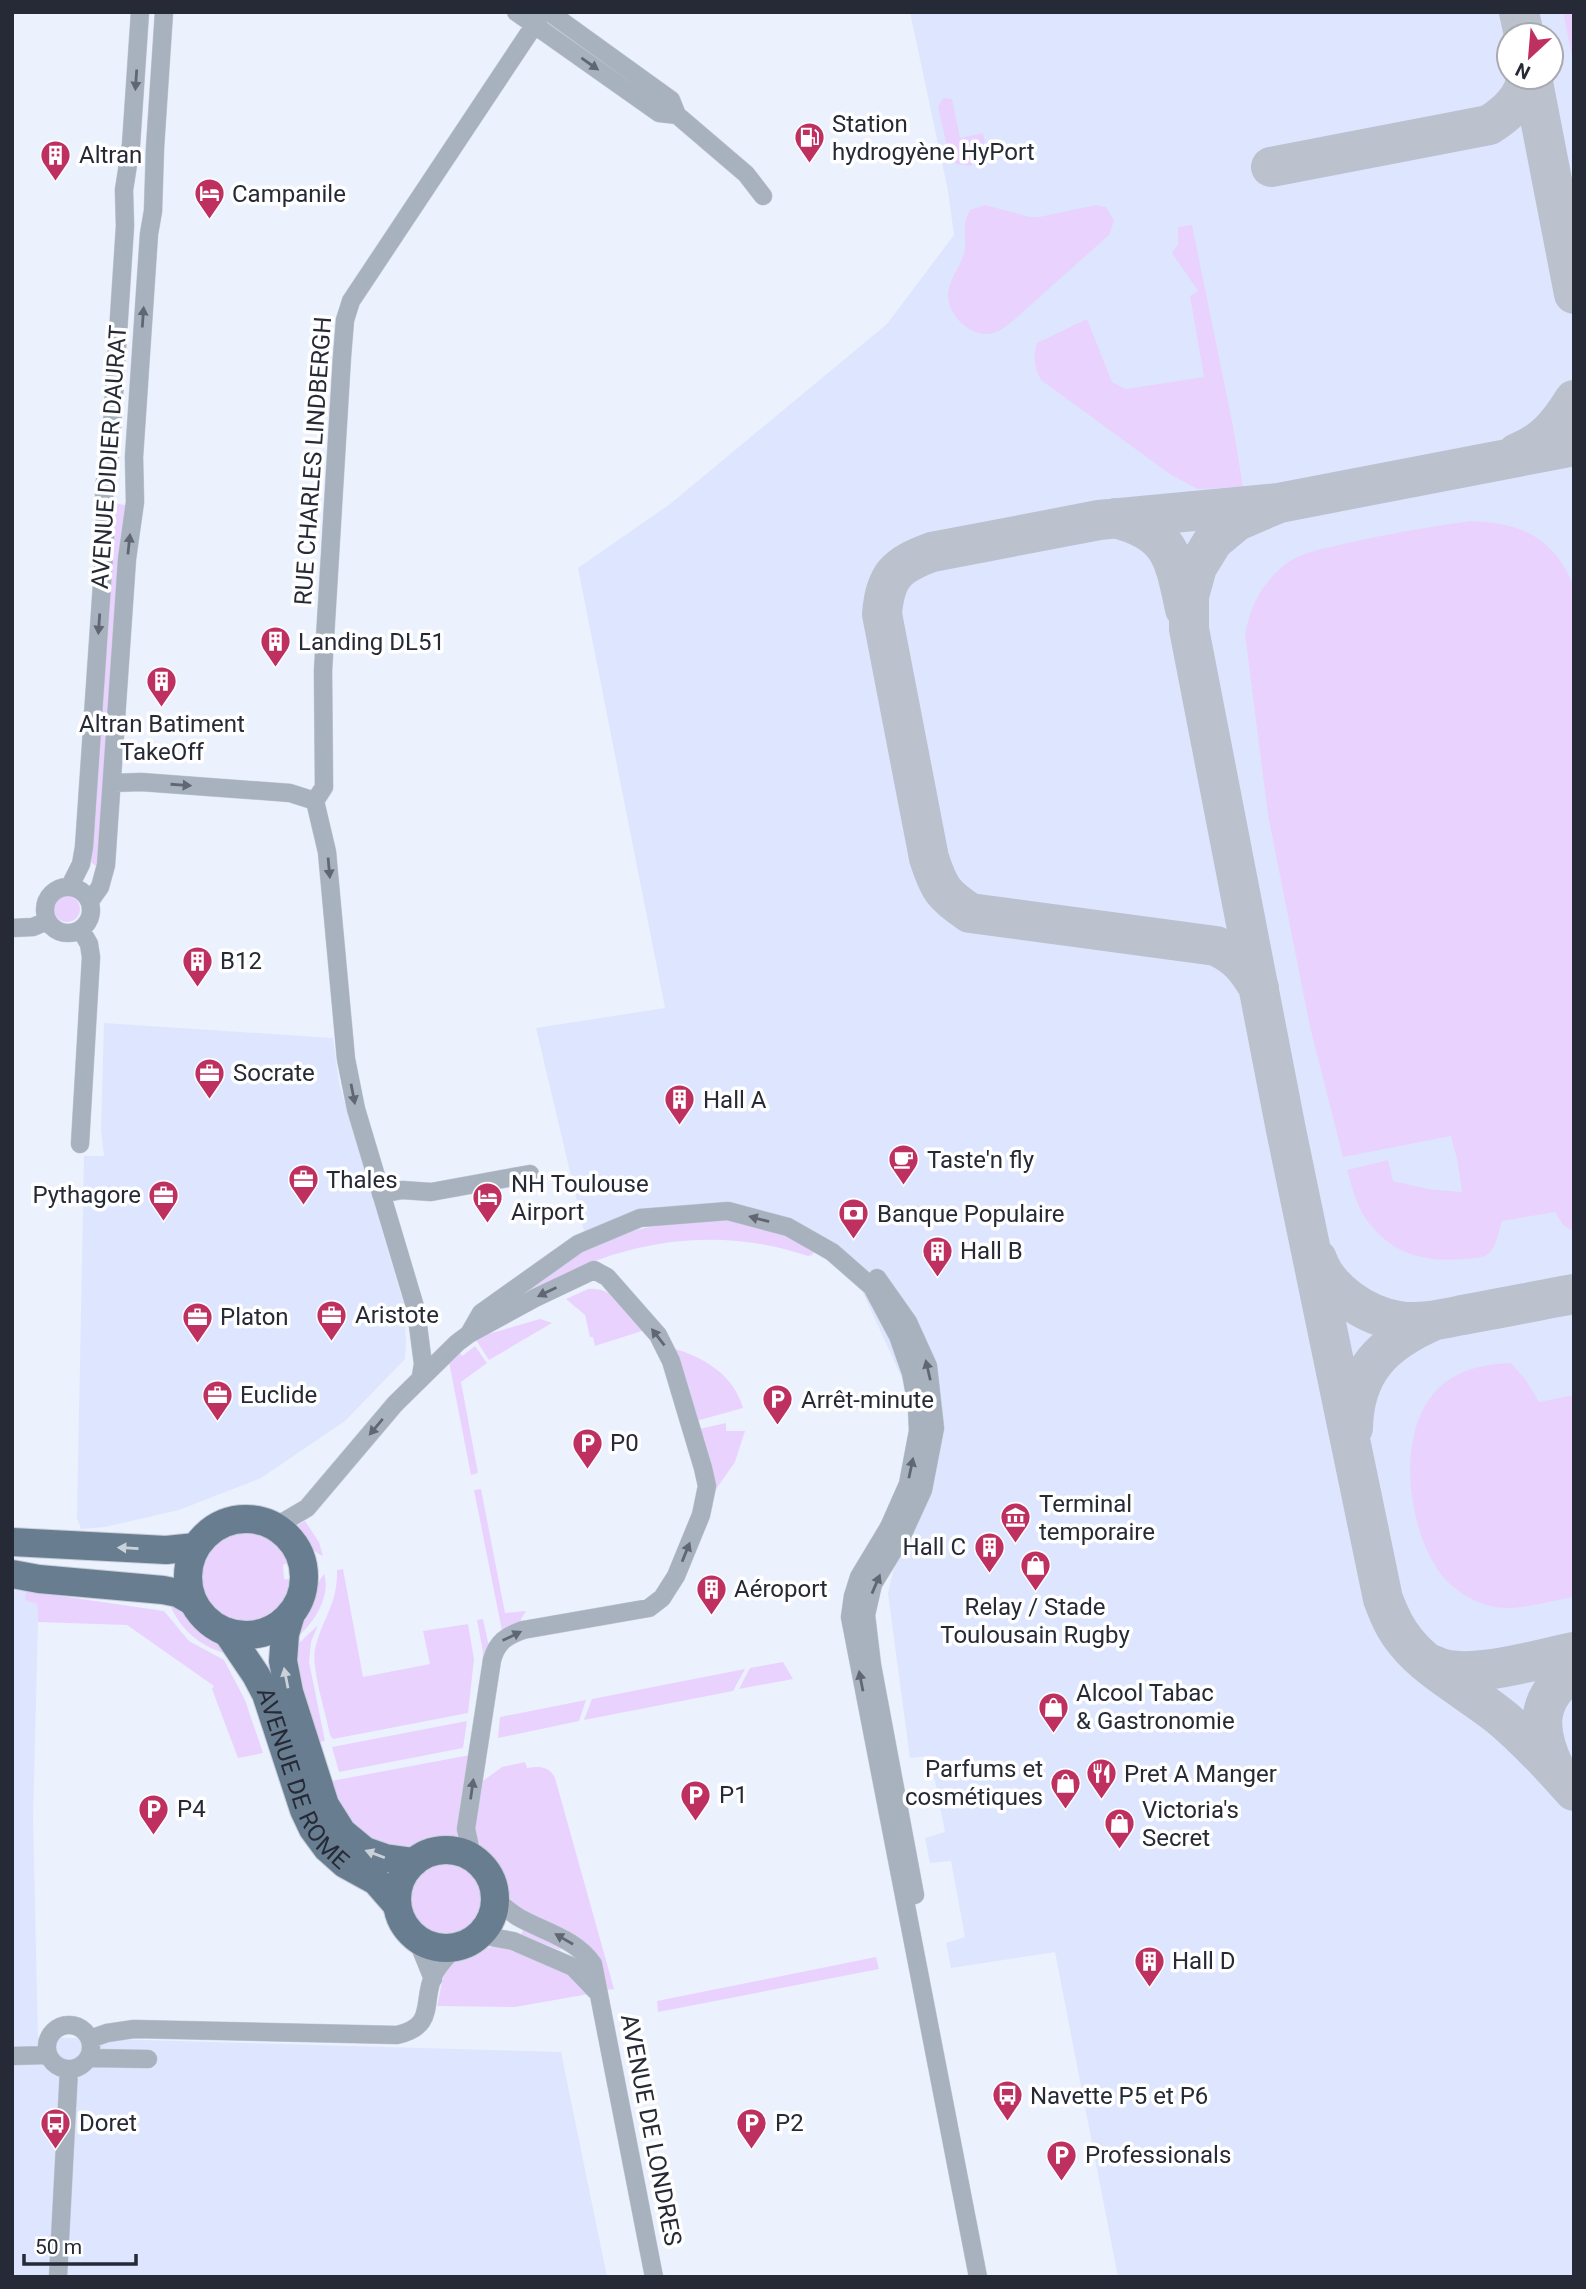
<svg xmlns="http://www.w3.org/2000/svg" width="1586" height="2289" viewBox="0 0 1586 2289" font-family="Roboto,sans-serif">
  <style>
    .built { fill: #dde6fe; fill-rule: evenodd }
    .green { fill: #e9d3fe }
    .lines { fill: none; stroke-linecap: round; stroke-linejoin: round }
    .taxiway { stroke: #bcc1ce; stroke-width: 40 }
    .street-casing { stroke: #c8cdda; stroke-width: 19 }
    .primary-casing { stroke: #c8cdda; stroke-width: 30 }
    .street { stroke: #a7b2be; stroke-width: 18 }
    .primary { stroke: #697d91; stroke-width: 28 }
    .oneway { fill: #606773 }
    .oneway2 { fill: #cad2d8 }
    .labels { text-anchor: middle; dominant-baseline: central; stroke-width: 7; stroke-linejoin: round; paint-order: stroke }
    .poi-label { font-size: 24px; fill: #262a36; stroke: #fff; text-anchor: start }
    .street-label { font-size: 24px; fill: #262a36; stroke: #fff }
  </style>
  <rect width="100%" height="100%" fill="#ecf1fe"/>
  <path class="built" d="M910,12h664v2265h-456l-63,-325 -104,16 -5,-25 19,-6 -14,-76 -21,2 -5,-25 20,-6 -15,-76 -20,2 -22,-165 38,-162 -82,-180 -94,-42 -166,22 -48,-203 129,-20 -87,-440 92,-64 217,-180 67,-89 -6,-44zM1509,35h42v42h-42z
    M104,1023l229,15 6,45 65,222 2,37 -1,17 -60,62 -84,57 -82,32 -74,17 -24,2 -4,-11 7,-362h20l-3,-26z
    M12,1590l14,1 11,13 1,18 -5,196 5,219 523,15 46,225h-595z"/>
  <path class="green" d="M1563,12h11v54z
    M946,98l6,1 8,39 23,-5c5,16 -2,22 -12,33l-15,-2 -7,-9 -11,-47 4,-9z
    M985,205l45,12h9l57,-12 10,2 8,14 -5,14 -95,85c-9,7 -16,14 -29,14 -20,-1 -42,-25 -36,-46 3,-14 15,-26 16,-41 1,-15 -3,-23 5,-37z
    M1192,225l41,201 10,61 -45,2 -27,-14 -130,-95c-7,-13 -8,-23 -4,-37l50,-24 25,63 14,7 78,-12 -14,-81 8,-5 -26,-38 6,-9v-17z
    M111,503l15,2 -25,365 -14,-11z
    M1471,521c51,2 82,16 103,65v645l-11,-6 -8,-13 -53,9c-3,10 -5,22 -11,30 -6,8 -16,7 -25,8 -36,3 -68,-2 -93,-31 -15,-16 -20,-37 -26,-58l41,-10 5,21 35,8 34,3 -5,-33 -6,-23 -108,21 -33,-130 -42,-212 -23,-181c6,-29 15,-48 38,-68 17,-14 40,-17 60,-22 43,-10 85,-17 128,-23z
    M54 909a13 13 0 1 1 26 0a13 13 0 1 1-26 0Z
    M732,1219l31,6 53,24 -4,6 -4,1c-96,-33 -198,-14 -283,40l-5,-7c30,-19 61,-40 94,-52 38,-14 78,-16 118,-18z
    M588,1289c26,-3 42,24 57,41l-50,16 -2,-9h-3l-5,-22 -19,-16z
    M540,1319l12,4 -63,37 -13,-20 9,-5z
    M475,1346l12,17 -26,19 17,91 -7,2 -22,-113 11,-9 2,3z
    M675,1349c31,9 59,27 68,59l-47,13z
    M1511,1363l15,17 13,22 35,-7v202c-25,4 -54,14 -79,10 -18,-3 -39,-15 -51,-29 -39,-46 -53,-162 6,-199 19,-12 39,-15 61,-16z
    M726,1423v8h19l-10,31 -21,30 -15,-63z
    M481,1489l24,124 21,-2 -5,8 1,4 -20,8 -28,-141z
    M305,1521l14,21 4,14c-15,-6 -16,-18 -28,-29z
    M242,1530c23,3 37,10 47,32l-6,3 1,14 8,1c-2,13 -7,24 -17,33 -57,44 -119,-58 -33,-83z
    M343,1569l20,108 67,-13 -7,-33 45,-7 6,35 -6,54 -135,26 -3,-4c-4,-21 -19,-67 -15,-86 7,-30 23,-45 22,-79z
    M324,1574c8,23 -13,55 -33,68l19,-37 3,-15z
    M26,1591l138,20 25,30 35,19 21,40 18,53 -25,5 -26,-69 2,-3 -87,-61 -89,-3 -1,-18 -12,-4z
    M169,1602l12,5 15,18 13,12 14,6 9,12c-29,-6 -53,-25 -63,-53z
    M483,1619l6,28 -8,32 2,-27 -6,-32z
    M318,1625l-7,17 -2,20 16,79 -11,2 -16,-48 -2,-49z
    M783,1662l10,17 -54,10 11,-21z
    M745,1669l-12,22 -149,29 8,-21z
    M586,1700l-7,21 -81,17 2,-21z
    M467,1721l-4,27 -124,24 -7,-25z
    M470,1755l-13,83 -26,1 -21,9 -46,-7 -38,-59z
    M525,1762l2,6c12,-2 22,-2 28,10l59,211 -8,1 -21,-45 -18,-15 -41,-18 -15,-11 -11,-32 -20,-24 -4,-10 -1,-7 8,-47 19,-14z
    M410 1899a36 36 0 1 1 72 0a36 36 0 1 1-72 0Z
    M524,1928l38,18 -2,4 -39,-15z
    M496,1946l17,3 -1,3 4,-2 54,23 19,21 -74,13 -78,-1c3,-9 3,-19 6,-28 6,-20 35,-28 53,-32z
    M876,1957l3,12 -221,43 -1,-11z"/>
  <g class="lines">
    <path class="taxiway" d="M1519,12l5,23
      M1532,77l42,217
      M1271,167l218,-42c19,-12 34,-26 38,-48
      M1517,453c27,-10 43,-30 57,-53
      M1279,503l-42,18 -24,20 -16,26 -8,29v33l97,501 97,469c6,16 12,30 23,43 23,29 67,52 96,76 27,23 49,47 72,73
      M1115,518c56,14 59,39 70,91
      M1259,988c-13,-21 -21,-32 -43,-42l-246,-33c-27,-18 -31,-24 -41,-55l-47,-244c3,-38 14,-49 50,-62l167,-32 180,-17 295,-57
      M1317,1259c11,32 49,57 82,62 24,4 51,-4 74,-8 34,-6 67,-13 101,-19
      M1353,1428c1,-57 30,-85 80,-107
      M1433,1665c32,17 105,-6 141,-13
      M1555,1769c-19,-39 -20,-71 19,-98"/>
    <defs>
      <path id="street" d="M516,12l143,101 18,2
        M549,12l122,88 6,15 69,59 17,22
        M113,783l28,-1 149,11 25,8
        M315,801l9,-14 -1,-116 19,-314 3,-37 6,-19 192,-289
        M315,801l12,51 19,207 10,50 60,201 7,54 -2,12
        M70,886l11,-22 3,-17 21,-307 -1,-54 6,-30 15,-230 -1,-36 7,-45 9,-133
        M45 910a23 23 0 1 1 46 0a23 23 0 1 1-46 0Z
        M90,901l10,-14 6,-22 21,-306 8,-57 -1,-45 15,-223 4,-23 2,-63 9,-136
        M12,928l21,-1 14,-6
        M80,1144l11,-187 -2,-13 -8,-14
        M381,1194l21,-4 29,2 99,-18
        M877,1278l31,44 20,44 7,62 -12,62 -22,48 -28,46 -7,31 6,50 43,230
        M469,1334l12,-21 97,-69 62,-26 88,-7 60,16 44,25 40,35 26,49 13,37 6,34 1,24 -10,53 -19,43 -30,50 -6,19 -3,21 128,660
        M272,1524l13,-3 22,-13 88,-104 62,-61 12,-9 66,-36 59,-28 13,7 51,58 13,26 32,107 4,18 -6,29 -25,61 -14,22 -13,10 -126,22c-17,6 -26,12 -31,30l-26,169 6,27
        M496,1900c7,6 14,12 22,17 26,15 57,21 75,47l61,313
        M480,1935l33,6 60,26 25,26
        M416,1937l17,42
        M47 2047a22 22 0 1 1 44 0a22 22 0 1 1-44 0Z
        M90,2039l17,-6 27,-4 263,6c40,-9 24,-33 37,-61 5,-10 14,-18 21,-27
        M12,2056l36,-1
        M89,2058l59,1
        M58,2277l11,-208"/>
      <g id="primary">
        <circle cx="246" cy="1577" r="58"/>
        <path d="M12,1542l154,8 30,-3"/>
        <path d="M12,1574l27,5 124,11 15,3 14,8"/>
        <path d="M291,1614l-6,20 -2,27 6,31 36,113 17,27 23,19 20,7 29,4"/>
        <path id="s1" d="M227,1632l29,43 10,19 38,116 9,19 14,19 18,16 31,17 21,24"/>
        <circle cx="446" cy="1899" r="49"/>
      </g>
    </defs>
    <use href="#street" class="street-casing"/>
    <use href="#primary" class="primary-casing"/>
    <use href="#street" class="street"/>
    <use href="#primary" class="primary"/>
  </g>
  <defs><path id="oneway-solid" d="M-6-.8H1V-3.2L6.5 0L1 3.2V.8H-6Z" transform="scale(1.75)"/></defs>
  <g class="oneway">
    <use href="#oneway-solid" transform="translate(590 64) rotate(35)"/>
    <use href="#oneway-solid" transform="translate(136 80) rotate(94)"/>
    <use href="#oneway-solid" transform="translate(143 317) rotate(-86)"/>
    <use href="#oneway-solid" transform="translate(129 544) rotate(-84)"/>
    <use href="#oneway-solid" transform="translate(99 624) rotate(94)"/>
    <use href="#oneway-solid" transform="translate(181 785) rotate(4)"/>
    <use href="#oneway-solid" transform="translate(329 868) rotate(85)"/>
    <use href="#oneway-solid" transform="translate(353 1094) rotate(79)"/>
    <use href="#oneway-solid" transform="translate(759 1219) rotate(-165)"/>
    <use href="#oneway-solid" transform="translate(547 1292) rotate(154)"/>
    <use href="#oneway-solid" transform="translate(658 1337) rotate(-128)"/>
    <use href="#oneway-solid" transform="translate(928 1370) rotate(-103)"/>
    <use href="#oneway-solid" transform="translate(376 1427) rotate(130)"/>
    <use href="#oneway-solid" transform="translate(911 1468) rotate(-78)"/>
    <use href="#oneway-solid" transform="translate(686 1552) rotate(-68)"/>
    <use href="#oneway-solid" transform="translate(876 1584) rotate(-67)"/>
    <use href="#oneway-solid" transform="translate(512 1636) rotate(-26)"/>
    <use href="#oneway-solid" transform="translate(861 1681) rotate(-101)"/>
    <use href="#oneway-solid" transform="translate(472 1789) rotate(-82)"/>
    <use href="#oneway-solid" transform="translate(564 1939) rotate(-150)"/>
  </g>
  <g class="oneway2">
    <use href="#oneway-solid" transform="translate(128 1548) rotate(-177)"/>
    <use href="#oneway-solid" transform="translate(286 1678) rotate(-101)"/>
    <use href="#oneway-solid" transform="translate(375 1854) rotate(-159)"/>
  </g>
  <defs>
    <symbol id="fuel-pin" viewBox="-11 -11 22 30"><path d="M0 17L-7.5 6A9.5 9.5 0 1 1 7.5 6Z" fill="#be3060" stroke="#fff"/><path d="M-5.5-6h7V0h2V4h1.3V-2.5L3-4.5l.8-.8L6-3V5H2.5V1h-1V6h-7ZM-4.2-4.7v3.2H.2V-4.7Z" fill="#fff"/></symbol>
    <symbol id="building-pin" viewBox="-11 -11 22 30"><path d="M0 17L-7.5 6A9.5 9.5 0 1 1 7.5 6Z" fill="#be3060" stroke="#fff"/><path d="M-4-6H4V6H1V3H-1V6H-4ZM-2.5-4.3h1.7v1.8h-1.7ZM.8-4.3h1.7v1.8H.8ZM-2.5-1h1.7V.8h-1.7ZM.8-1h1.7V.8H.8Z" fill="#fff"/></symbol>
    <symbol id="hotel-pin" viewBox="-11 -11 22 30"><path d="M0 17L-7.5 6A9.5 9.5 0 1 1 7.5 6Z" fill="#be3060" stroke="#fff"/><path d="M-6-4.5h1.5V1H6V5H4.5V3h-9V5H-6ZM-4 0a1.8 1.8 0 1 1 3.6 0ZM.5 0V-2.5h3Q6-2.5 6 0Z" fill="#fff"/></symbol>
    <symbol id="office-pin" viewBox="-11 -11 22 30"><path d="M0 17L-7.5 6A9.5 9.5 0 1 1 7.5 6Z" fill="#be3060" stroke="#fff"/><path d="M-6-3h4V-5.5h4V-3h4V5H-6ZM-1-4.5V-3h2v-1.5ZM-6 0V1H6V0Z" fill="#fff"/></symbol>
    <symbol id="cafe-pin" viewBox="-11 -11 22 30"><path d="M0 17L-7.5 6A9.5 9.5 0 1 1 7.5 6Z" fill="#be3060" stroke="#fff"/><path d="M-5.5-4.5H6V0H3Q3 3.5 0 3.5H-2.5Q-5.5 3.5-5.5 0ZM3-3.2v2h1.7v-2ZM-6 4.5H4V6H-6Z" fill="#fff"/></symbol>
    <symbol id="bank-pin" viewBox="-11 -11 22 30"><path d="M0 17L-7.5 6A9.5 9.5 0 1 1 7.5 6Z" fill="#be3060" stroke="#fff"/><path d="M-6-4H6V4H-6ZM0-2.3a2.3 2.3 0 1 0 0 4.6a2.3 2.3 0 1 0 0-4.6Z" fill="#fff"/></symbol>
    <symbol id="parking-pin" viewBox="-11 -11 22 30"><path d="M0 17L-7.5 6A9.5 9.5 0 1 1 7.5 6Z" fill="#be3060" stroke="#fff"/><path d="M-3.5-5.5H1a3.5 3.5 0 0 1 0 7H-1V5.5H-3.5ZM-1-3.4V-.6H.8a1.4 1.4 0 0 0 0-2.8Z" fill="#fff"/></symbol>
    <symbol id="museum-pin" viewBox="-11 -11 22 30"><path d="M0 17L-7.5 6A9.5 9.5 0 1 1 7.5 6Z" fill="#be3060" stroke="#fff"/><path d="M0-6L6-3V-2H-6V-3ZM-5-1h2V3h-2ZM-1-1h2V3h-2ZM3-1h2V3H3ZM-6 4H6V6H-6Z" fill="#fff"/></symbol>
    <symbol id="shop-pin" viewBox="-11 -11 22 30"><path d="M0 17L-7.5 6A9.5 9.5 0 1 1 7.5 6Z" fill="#be3060" stroke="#fff"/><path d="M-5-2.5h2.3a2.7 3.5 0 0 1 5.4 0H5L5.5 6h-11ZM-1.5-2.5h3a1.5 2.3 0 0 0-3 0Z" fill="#fff"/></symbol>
    <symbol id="restaurant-pin" viewBox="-11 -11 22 30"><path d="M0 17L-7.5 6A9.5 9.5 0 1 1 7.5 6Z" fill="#be3060" stroke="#fff"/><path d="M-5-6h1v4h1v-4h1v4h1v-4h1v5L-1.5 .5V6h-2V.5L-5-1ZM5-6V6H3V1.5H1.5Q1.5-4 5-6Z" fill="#fff"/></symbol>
    <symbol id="bus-pin" viewBox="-11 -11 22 30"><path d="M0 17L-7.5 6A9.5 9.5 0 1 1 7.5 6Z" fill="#be3060" stroke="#fff"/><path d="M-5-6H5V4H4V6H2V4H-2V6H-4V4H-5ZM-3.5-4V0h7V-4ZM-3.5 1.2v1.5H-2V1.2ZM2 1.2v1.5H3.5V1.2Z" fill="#fff"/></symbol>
  </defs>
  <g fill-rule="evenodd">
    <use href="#fuel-pin" x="792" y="120" width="35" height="47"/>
    <use href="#building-pin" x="38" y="138" width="35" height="47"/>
    <use href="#hotel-pin" x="192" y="176" width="35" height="47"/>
    <use href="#building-pin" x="258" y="624" width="35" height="47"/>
    <use href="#building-pin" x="144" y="664" width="35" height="47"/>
    <use href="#building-pin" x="180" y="944" width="35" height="47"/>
    <use href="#office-pin" x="192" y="1056" width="35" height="47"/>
    <use href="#building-pin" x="662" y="1082" width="35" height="47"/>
    <use href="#cafe-pin" x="886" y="1142" width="35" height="47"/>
    <use href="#office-pin" x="286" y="1162" width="35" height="47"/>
    <use href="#office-pin" x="146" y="1178" width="35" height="47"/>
    <use href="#hotel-pin" x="470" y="1180" width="35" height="47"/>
    <use href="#bank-pin" x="836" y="1196" width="35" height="47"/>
    <use href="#building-pin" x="920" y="1234" width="35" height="47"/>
    <use href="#office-pin" x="314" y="1298" width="35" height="47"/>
    <use href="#office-pin" x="180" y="1300" width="35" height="47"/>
    <use href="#office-pin" x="200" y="1378" width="35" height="47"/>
    <use href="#parking-pin" x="760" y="1382" width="35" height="47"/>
    <use href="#parking-pin" x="570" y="1426" width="35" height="47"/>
    <use href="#museum-pin" x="998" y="1500" width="35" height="47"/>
    <use href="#building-pin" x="972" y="1530" width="35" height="47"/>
    <use href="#shop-pin" x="1018" y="1548" width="35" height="47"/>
    <use href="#building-pin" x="694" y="1572" width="35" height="47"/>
    <use href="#shop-pin" x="1036" y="1690" width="35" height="47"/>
    <use href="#restaurant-pin" x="1084" y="1756" width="35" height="47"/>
    <use href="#shop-pin" x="1048" y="1766" width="35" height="47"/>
    <use href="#parking-pin" x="678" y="1778" width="35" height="47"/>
    <use href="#parking-pin" x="136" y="1792" width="35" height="47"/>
    <use href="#shop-pin" x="1102" y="1806" width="35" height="47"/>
    <use href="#building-pin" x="1132" y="1944" width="35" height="47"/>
    <use href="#bus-pin" x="990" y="2078" width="35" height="47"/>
    <use href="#bus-pin" x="38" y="2106" width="35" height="47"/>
    <use href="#parking-pin" x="734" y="2106" width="35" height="47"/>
    <use href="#parking-pin" x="1044" y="2138" width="35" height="47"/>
  </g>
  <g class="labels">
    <g class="poi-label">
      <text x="832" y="124">Station<tspan x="832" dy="28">hydrogyène HyPort</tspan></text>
      <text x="79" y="155">Altran</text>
      <text x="232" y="194">Campanile</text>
      <text x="298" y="642">Landing DL51</text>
      <text x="162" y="724" text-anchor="middle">Altran Batiment<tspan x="162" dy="28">TakeOff</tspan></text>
      <text x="220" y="961">B12</text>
      <text x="233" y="1073">Socrate</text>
      <text x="703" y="1100">Hall A</text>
      <text x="927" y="1160">Taste'n fly</text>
      <text x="326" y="1180">Thales</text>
      <text x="511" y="1184">NH Toulouse<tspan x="511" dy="28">Airport</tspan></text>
      <text x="141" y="1195" text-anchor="end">Pythagore</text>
      <text x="877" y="1214">Banque Populaire</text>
      <text x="960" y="1251">Hall B</text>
      <text x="355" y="1315">Aristote</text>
      <text x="220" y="1317">Platon</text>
      <text x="240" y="1395">Euclide</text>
      <text x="801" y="1400">Arrêt-minute</text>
      <text x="610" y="1443">P0</text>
      <text x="1039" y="1504">Terminal<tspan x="1039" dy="28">temporaire</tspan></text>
      <text x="966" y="1547" text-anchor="end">Hall C</text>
      <text x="734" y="1589">Aéroport</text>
      <text x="1035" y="1607" text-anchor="middle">Relay / Stade<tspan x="1035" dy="28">Toulousain Rugby</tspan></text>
      <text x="1076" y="1693">Alcool Tabac<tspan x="1076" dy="28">&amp; Gastronomie</tspan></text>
      <text x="1043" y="1769" text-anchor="end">Parfums et<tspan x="1043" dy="28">cosmétiques</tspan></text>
      <text x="1124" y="1774">Pret A Manger</text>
      <text x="719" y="1795">P1</text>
      <text x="177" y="1809">P4</text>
      <text x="1142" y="1810">Victoria's<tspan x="1142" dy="28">Secret</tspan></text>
      <text x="1172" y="1961">Hall D</text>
      <text x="1030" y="2096">Navette P5 et P6</text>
      <text x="79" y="2123">Doret</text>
      <text x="775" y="2123">P2</text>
      <text x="1085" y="2155">Professionals</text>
    </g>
    <g class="street-label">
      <text transform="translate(109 457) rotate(-86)">AVENUE DIDIER DAURAT</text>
      <text transform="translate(313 461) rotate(-86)">RUE CHARLES LINDBERGH</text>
      <text stroke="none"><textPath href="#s1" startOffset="166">AVENUE DE ROME</textPath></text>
      <text transform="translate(651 2130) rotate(79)">AVENUE DE LONDRES</text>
    </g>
  </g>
  <rect width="1586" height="2289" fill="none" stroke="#262a36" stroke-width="28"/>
  <g transform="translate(1530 56) rotate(206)"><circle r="33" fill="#ffffff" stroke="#a8aaaf" stroke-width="2"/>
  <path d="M0-5L12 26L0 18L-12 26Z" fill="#be3060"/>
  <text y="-10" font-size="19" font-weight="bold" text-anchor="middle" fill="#262a36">N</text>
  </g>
  <path d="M24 2254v10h112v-10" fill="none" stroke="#262a36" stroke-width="3.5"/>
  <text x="35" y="2254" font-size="21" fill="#262a36" stroke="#ffffff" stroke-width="5" paint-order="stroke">50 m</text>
</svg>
